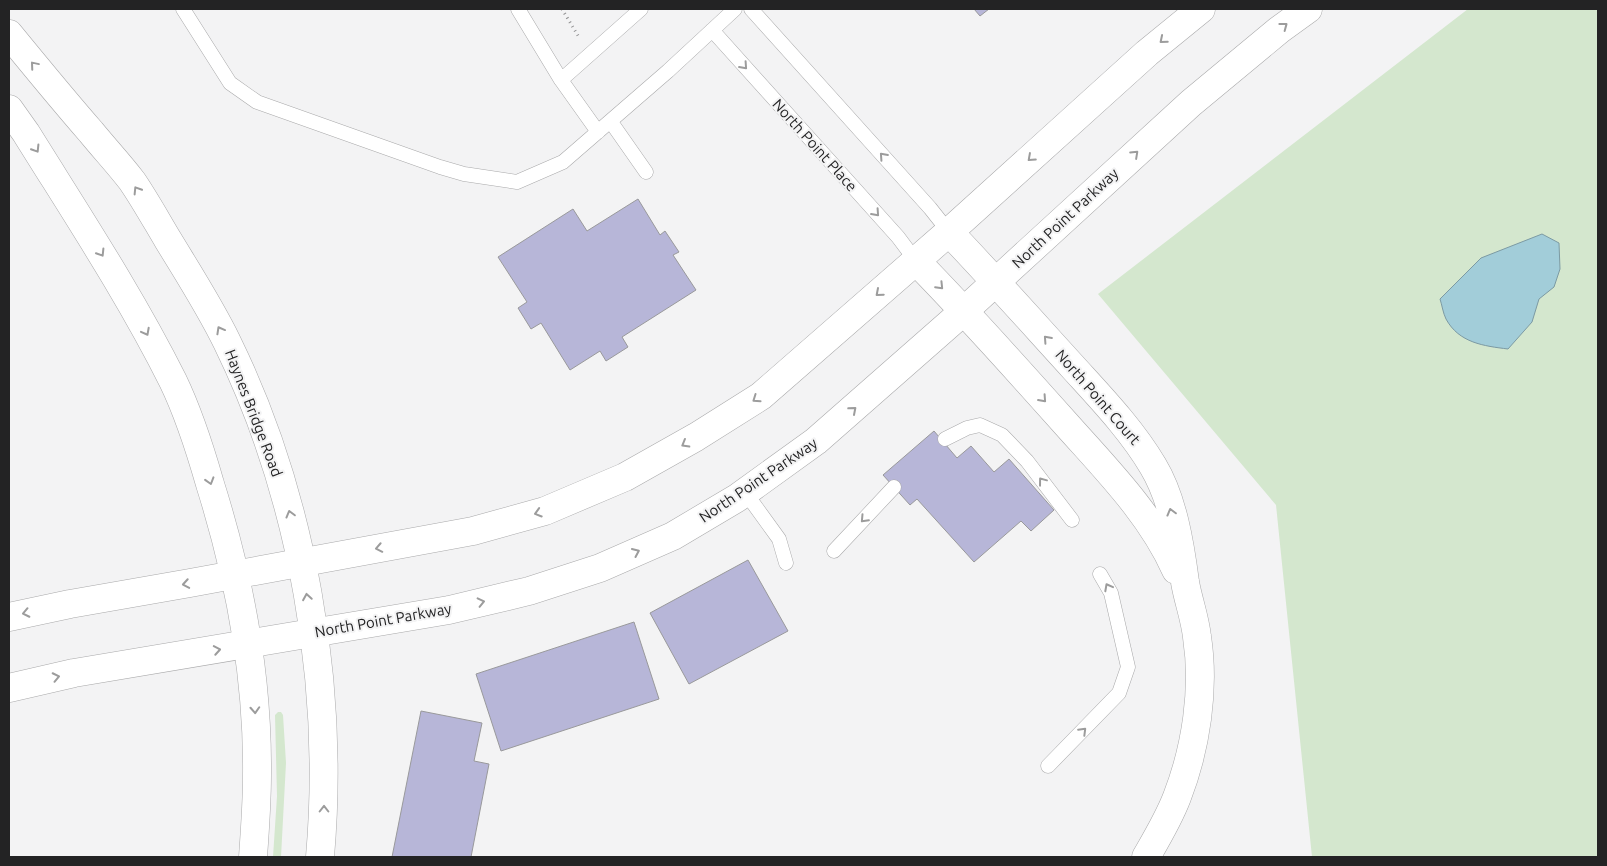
<svg xmlns="http://www.w3.org/2000/svg" width="1607" height="866" viewBox="0 0 1607 866" font-family="Ubuntu,sans-serif">
  <style>
    .green { fill: #d4e7ce }
    .water { fill: #a2cdd9; stroke: #7c9aa3 }
    .building { fill: #b7b6d8; stroke: #99999b }
    .lines { fill: none; stroke-linecap: round; stroke-linejoin: round }
    .service-casing { stroke: #a9a9aa; stroke-width: 15 }
    .minor-casing { stroke: #a9a9aa; stroke-width: 29 }
    .tertiary-casing { stroke: #a9a9aa; stroke-width: 29 }
    .secondary-casing { stroke: #a9a9aa; stroke-width: 29 }
    .path { stroke: #8f8f90; stroke-width: 3; stroke-dasharray: 1 4; stroke-linecap: butt }
    .service { stroke: #fff; stroke-width: 14 }
    .minor { stroke: #fff; stroke-width: 28 }
    .tertiary { stroke: #fff; stroke-width: 28 }
    .secondary { stroke: #fff; stroke-width: 28 }
    .oneway { stroke: #9c9c9c }
    .labels { text-anchor: middle; dominant-baseline: central; stroke-width: 4; stroke-linejoin: round; paint-order: stroke }
    .street-label { font-size: 15px; fill: #232324; stroke: #f3f3f4 }
  </style>
  <rect width="100%" height="100%" fill="#f3f3f4"/>
  <path class="green" d="M1468,9h130v848h-286l-36,-352 -178,-211z
    M278,712h3l2,3 3,48 -5,94h-8l4,-61 -2,-81z"/>
  <path class="water" d="M1542,234l17,9 1,26 -6,18 -15,12 -7,23 -24,27c-24,-3 -49,-6 -62,-30 -3,-6 -4,-14 -6,-20l41,-41z"/>
  <path class="building" d="M974,9h15l-9,7z
    M638,199l22,36 5,-4 14,21 -6,3 23,35 -74,47 6,10 -22,14 -6,-10 -30,19 -29,-47 -10,6 -13,-21 9,-6 -29,-45 75,-48 14,22z
    M934,431l23,27 14,-12 23,26 15,-13 45,51 -23,21 -10,-10 -47,41 -57,-63 -7,6 -27,-30z
    M748,560l40,71 -99,53 -39,-71z
    M634,622l25,77 -158,52 -25,-77z
    M421,711l61,12 -8,38 15,3 -18,93h-79z"/>
  <g class="lines">
    <defs>
      <path id="service" d="M183,9l47,74 27,19 183,65 24,7 53,8 46,-20 105,-91 67,-62
        M518,9l43,71 37,52
        M751,9l179,199 19,24
        M712,30l186,207 18,24
        M561,80l80,-71
        M611,122l35,50
        M945,439l22,-11 13,-3 22,10 25,26 45,59
        M745,492l34,47 7,24
        M834,551l60,-64
        M1048,766l71,-73 9,-26 -17,-74 -11,-19"/>
      <path id="minor" d="M949,232c42,44 82,89 123,134 29,32 59,63 81,100 20,33 27,78 32,116 3,18 10,36 12,55 8,52 -1,111 -20,160 -8,21 -20,41 -31,60
        M916,261c52,53 101,108 150,163 40,45 85,90 110,146"/>
      <path id="tertiary" d="M9,617l61,-13 120,-21 283,-52 72,-20 80,-34 71,-40 65,-41 188,-164 198,-179 54,-44
        M9,688l65,-15 375,-63 80,-19 71,-23 73,-32 64,-38 79,-57 148,-130 227,-208 88,-73 29,-21"/>
      <path id="secondary" d="M9,34c27,33 54,66 82,98 13,16 28,32 41,49 13,19 24,39 36,59 20,33 42,67 59,102 76,155 108,344 93,515
        M9,109l17,24c51,82 104,162 147,248 16,33 27,68 37,103 29,92 48,194 47,291 0,28 -2,55 -4,82"/>
    </defs>
    <use href="#service" class="service-casing"/>
    <use href="#minor" class="minor-casing"/>
    <use href="#tertiary" class="tertiary-casing"/>
    <use href="#secondary" class="secondary-casing"/>
    <path class="path" d="M562,9l18,30"/>
    <use href="#service" class="service"/>
    <use href="#minor" class="minor"/>
    <use href="#tertiary" class="tertiary"/>
    <use href="#secondary" class="secondary"/>
  </g>
  <defs><path id="oneway-chevron" d="M-2-3.5L2.5 0L-2 3.5" fill="none" stroke-width="1.6" stroke-linecap="round" stroke-linejoin="round" transform="scale(1.25)"/></defs>
  <g class="oneway">
    <use href="#oneway-chevron" transform="translate(1284 26) rotate(-37)"/>
    <use href="#oneway-chevron" transform="translate(1163 40) rotate(140)"/>
    <use href="#oneway-chevron" transform="translate(34 65) rotate(-130)"/>
    <use href="#oneway-chevron" transform="translate(744 66) rotate(48)"/>
    <use href="#oneway-chevron" transform="translate(36 149) rotate(58)"/>
    <use href="#oneway-chevron" transform="translate(1135 154) rotate(-43)"/>
    <use href="#oneway-chevron" transform="translate(883 156) rotate(-132)"/>
    <use href="#oneway-chevron" transform="translate(1031 158) rotate(138)"/>
    <use href="#oneway-chevron" transform="translate(137 190) rotate(-122)"/>
    <use href="#oneway-chevron" transform="translate(876 213) rotate(48)"/>
    <use href="#oneway-chevron" transform="translate(101 253) rotate(58)"/>
    <use href="#oneway-chevron" transform="translate(940 286) rotate(46)"/>
    <use href="#oneway-chevron" transform="translate(879 293) rotate(139)"/>
    <use href="#oneway-chevron" transform="translate(220 330) rotate(-119)"/>
    <use href="#oneway-chevron" transform="translate(146 332) rotate(62)"/>
    <use href="#oneway-chevron" transform="translate(1047 339) rotate(-132)"/>
    <use href="#oneway-chevron" transform="translate(756 399) rotate(145)"/>
    <use href="#oneway-chevron" transform="translate(1043 399) rotate(48)"/>
    <use href="#oneway-chevron" transform="translate(853 410) rotate(-41)"/>
    <use href="#oneway-chevron" transform="translate(685 444) rotate(150)"/>
    <use href="#oneway-chevron" transform="translate(210 481) rotate(73)"/>
    <use href="#oneway-chevron" transform="translate(1042 481) rotate(-127)"/>
    <use href="#oneway-chevron" transform="translate(1171 512) rotate(-105)"/>
    <use href="#oneway-chevron" transform="translate(538 513) rotate(163)"/>
    <use href="#oneway-chevron" transform="translate(290 514) rotate(-105)"/>
    <use href="#oneway-chevron" transform="translate(864 519) rotate(133)"/>
    <use href="#oneway-chevron" transform="translate(379 548) rotate(169)"/>
    <use href="#oneway-chevron" transform="translate(636 552) rotate(-24)"/>
    <use href="#oneway-chevron" transform="translate(186 584) rotate(170)"/>
    <use href="#oneway-chevron" transform="translate(1108 587) rotate(-118)"/>
    <use href="#oneway-chevron" transform="translate(307 597) rotate(-99)"/>
    <use href="#oneway-chevron" transform="translate(481 602) rotate(-13)"/>
    <use href="#oneway-chevron" transform="translate(26 613) rotate(168)"/>
    <use href="#oneway-chevron" transform="translate(217 650) rotate(-10)"/>
    <use href="#oneway-chevron" transform="translate(56 677) rotate(-12)"/>
    <use href="#oneway-chevron" transform="translate(255 710) rotate(87)"/>
    <use href="#oneway-chevron" transform="translate(1083 731) rotate(-45)"/>
    <use href="#oneway-chevron" transform="translate(324 809) rotate(-90)"/>
  </g>
  <g class="labels">
    <g class="street-label">
      <text transform="translate(815 145) rotate(48)">North Point Place</text>
      <text transform="translate(1065 218) rotate(-43)">North Point Parkway</text>
      <text transform="translate(1098 397) rotate(49)">North Point Court</text>
      <text transform="translate(254 413) rotate(69)">Haynes Bridge Road</text>
      <text transform="translate(758 480) rotate(-34)">North Point Parkway</text>
      <text transform="translate(383 620) rotate(-10)">North Point Parkway</text>
    </g>
  </g>
  <rect width="1607" height="866" fill="none" stroke="#232324" stroke-width="20"/>
</svg>
